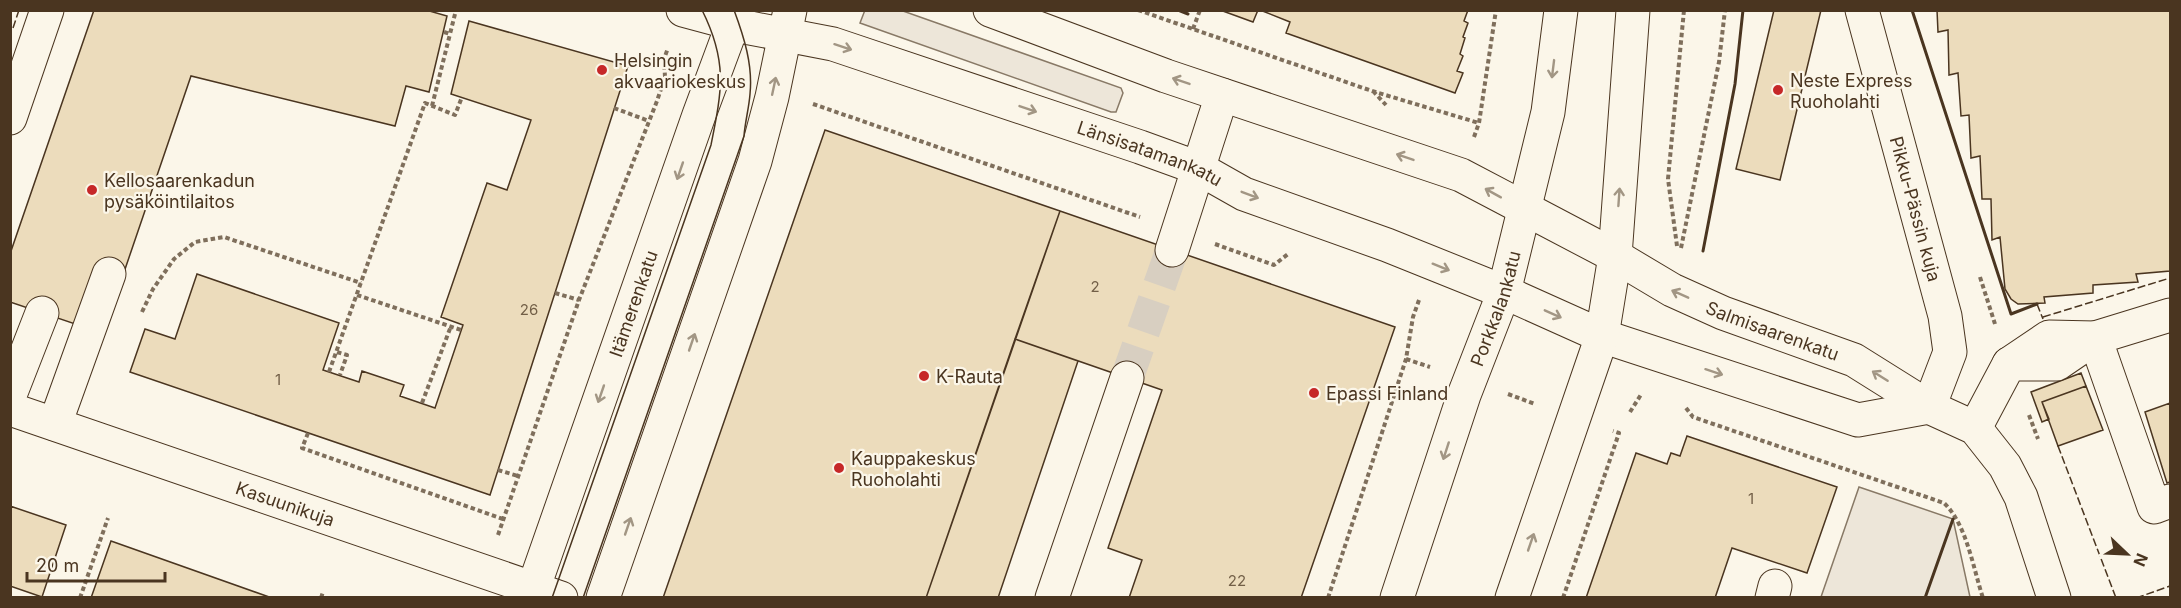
<svg xmlns="http://www.w3.org/2000/svg" width="2181" height="608" viewBox="0 0 2181 608" font-family="Inter,sans-serif">
  <style>
    .green { fill: #ede6d9; stroke: #887966; stroke-width: 1.5 }
    .building { fill: #ecdcbc; stroke: #4a3520; stroke-width: 1.5 }
    .lines { fill: none; stroke-linecap: round; stroke-linejoin: round }
    .minor-tunnel { stroke: #d8cfc1; stroke-width: 33; stroke-dasharray: 33 16; stroke-linecap: butt }
    .minor-casing { stroke: #4a3520; stroke-width: 35 }
    .major-casing { stroke: #4a3520; stroke-width: 35 }
    .path { stroke: #7f6f5c; stroke-width: 4; stroke-dasharray: 4.5 3; stroke-linecap: butt }
    .minor { stroke: #fbf6e9; stroke-width: 33 }
    .major { stroke: #fbf6e9; stroke-width: 33 }
    .tram { stroke: #4a3520; stroke-width: 1.5 }
    .fence { stroke: #4a3520; stroke-width: 1.5; stroke-dasharray: 8 3; stroke-linecap: butt }
    .wall { stroke: #4a3520; stroke-width: 3 }
    .oneway { stroke: #a29684 }
    .poi-dot { fill: #c62828; stroke: #fbf6e9; stroke-width: 2 }
    .labels { text-anchor: middle; dominant-baseline: central; stroke-width: 4.5; stroke-linejoin: round; paint-order: stroke }
    .number-label { font-size: 15px; fill: #725f47 }
    .poi-label { font-size: 18px; fill: #4a3520; stroke: #fbf6e9; text-anchor: start }
    .street-label { font-size: 18px; fill: #4a3520; stroke: #fbf6e9 }
  </style>
  <rect width="100%" height="100%" fill="#fbf6e9"/>
  <path class="green" d="M865,10l38,1 218,77 2,5 -7,19h-5l-251,-89z
    M1859,487l94,32 17,78h-149z"/>
  <path class="building" d="M94,10h332l21,6 -18,76 -23,-6 -11,40 -204,-50 -69,202 -41,48 -71,-24v-48z
    M1220,10h38l-5,12z
    M1260,10h208l-4,11 4,2 -5,14 2,1 -5,16 3,2 -6,15 6,2 -8,20 -169,-60 4,-11z
    M1774,10h47l-41,170 -44,-11z
    M1937,10h233v261l-34,3 2,8 -45,3v8l-49,4 1,6 -27,1 -7,-5 -6,-10 -5,-52 -8,3 -1,-41h-9l-2,-43 -9,2 -2,-43 -8,1 -3,-43 -9,2 -1,-45 -10,2z
    M469,21l159,45 -138,429 -360,-123 15,-43 30,10 22,-65 142,49 -16,47 36,12 3,-11 42,14 -4,11 35,12 28,-83 -22,-8 46,-134 20,7 24,-70 -80,-26z
    M825,130l235,81 -134,387h-263z
    M825,130l235,81 -134,387h-263z
    M1060,211l335,116 -94,271h-172l13,-38 -34,-12 54,-158 -147,-51z
    M1015,339l63,22 -80,237h-72z
    M2081,373l5,13 -44,16 7,17 -7,3 -11,-30z
    M2086,386l17,44 -45,16 -16,-44z
    M2170,403v79l-3,1 -22,-71z
    M1687,436l150,51 -30,86 -75,-25 -17,50h-129l50,-145 31,11 4,-11 9,3z
    M10,506l56,19 -24,72 -32,-11z
    M111,541l161,57h-181z"/>
  <g class="lines">
    <path class="minor-tunnel" d="M1127,378l45,-128"/>
    <defs>
      <g id="minor">
        <path id="s1" d="M1862,10l83,306 5,36 -21,55"/>
        <path d="M10,118l37,-108"/>
        <path d="M1172,250l50,-155"/>
        <path d="M2009,364l40,-27 46,1 59,169 16,-6"/>
        <path d="M10,395l32,-82"/>
        <path id="s2" d="M10,409l551,189"/>
        <path d="M55,424l54,-150"/>
        <path d="M1975,428l34,-64h48l38,-26 75,-23"/>
        <path id="s3" d="M530,598l169,-483 39,-105"/>
        <path d="M603,598l152,-437 17,-64 18,-87"/>
        <path d="M1052,598l75,-220"/>
        <path d="M1772,598l3,-12"/>
      </g>
      <g id="major">
        <path id="s4" d="M683,10l67,18 83,16 307,103 58,21 46,26 143,51 117,47 98,44 256,84 71,-13"/>
        <path id="s5" d="M990,10l176,66 295,99 154,81 57,34 51,23 131,47 75,47 46,21 30,38 16,31 33,101"/>
        <path id="s6" d="M1397,598l67,-203 40,-103 44,-180 13,-102"/>
        <path d="M1512,598l90,-262 13,-80 18,-246"/>
      </g>
    </defs>
    <use href="#minor" class="minor-casing"/>
    <use href="#major" class="major-casing"/>
    <path class="path" d="M1138,10l234,81 107,32
      M1193,29l7,-19
      M444,32l6,2 6,-24
      M624,76l37,12
      M1373,91l13,14
      M813,104l327,113
      M432,106l18,-72
      M614,108l35,13
      M1474,137l5,-14 17,-113
      M1215,244l59,21 14,-11
      M1677,246l-9,-67 16,-169
      M1681,248l38,-186 6,-52
      M1980,277l15,47
      M555,293l24,7
      M357,295l104,35
      M142,312l11,-23 21,-30 21,-17 29,-5 137,46
      M337,352l10,3 -7,20
      M1406,359l24,8
      M329,372l96,-269 30,12 7,-18
      M1508,394l27,10
      M422,403l29,-77
      M1686,408l7,9 251,86c23,22 29,65 39,95
      M1630,412l12,-19
      M2029,415l9,24
      M308,433l-6,15 201,71
      M498,470l20,6
      M498,535l81,-235 78,-199 8,-24 -1,-18 4,-11
      M80,598l28,-80
      M321,598l2,-6
      M1328,598l78,-239 7,-42 6,-17
      M1563,598l56,-165 -6,-2"/>
    <use href="#minor" class="minor"/>
    <use href="#major" class="major"/>
    <path class="tram" d="M552,598l159,-453c11,-55 17,-83 -9,-135
      M583,598l161,-462c1,-14 5,-28 6,-42 3,-29 -6,-57 -16,-84"/>
    <path class="fence" d="M13,28l6,-18
      M2037,304l6,15
      M2043,317l127,-39
      M2058,446l58,152
      M2136,598l34,-12"/>
    <path class="wall" d="M1178,10l10,4
      M1912,10l99,304 26,-10
      M1703,251l32,-167 8,-74
      M1925,598l28,-79"/>
  </g>
  <defs><path id="oneway-shaft" d="M-6 0H5M1.5-3L5.5 0L1.5 3" fill="none" stroke-width="1.6" stroke-linecap="round" stroke-linejoin="round" transform="scale(1.5)"/></defs>
  <g class="oneway">
    <use href="#oneway-shaft" transform="translate(843 47) rotate(18)"/>
    <use href="#oneway-shaft" transform="translate(1553 69) rotate(97)"/>
    <use href="#oneway-shaft" transform="translate(1181 81) rotate(-161)"/>
    <use href="#oneway-shaft" transform="translate(774 86) rotate(-78)"/>
    <use href="#oneway-shaft" transform="translate(1028 109) rotate(19)"/>
    <use href="#oneway-shaft" transform="translate(1405 157) rotate(-161)"/>
    <use href="#oneway-shaft" transform="translate(680 171) rotate(109)"/>
    <use href="#oneway-shaft" transform="translate(1493 193) rotate(-151)"/>
    <use href="#oneway-shaft" transform="translate(1250 195) rotate(21)"/>
    <use href="#oneway-shaft" transform="translate(1619 197) rotate(-86)"/>
    <use href="#oneway-shaft" transform="translate(1441 267) rotate(22)"/>
    <use href="#oneway-shaft" transform="translate(1680 294) rotate(-156)"/>
    <use href="#oneway-shaft" transform="translate(1553 314) rotate(24)"/>
    <use href="#oneway-shaft" transform="translate(692 342) rotate(-71)"/>
    <use href="#oneway-shaft" transform="translate(1714 372) rotate(18)"/>
    <use href="#oneway-shaft" transform="translate(1880 376) rotate(-148)"/>
    <use href="#oneway-shaft" transform="translate(601 394) rotate(109)"/>
    <use href="#oneway-shaft" transform="translate(1446 451) rotate(108)"/>
    <use href="#oneway-shaft" transform="translate(628 526) rotate(-71)"/>
    <use href="#oneway-shaft" transform="translate(1531 542) rotate(-71)"/>
  </g>
  <g class="poi-dot">
    <circle cx="602" cy="70" r="6"/>
    <circle cx="1778" cy="90" r="6"/>
    <circle cx="92" cy="190" r="6"/>
    <circle cx="924" cy="376" r="6"/>
    <circle cx="1314" cy="393" r="6"/>
    <circle cx="839" cy="468" r="6"/>
  </g>
  <g class="labels">
    <g class="number-label">
      <text x="1095" y="286">2</text>
      <text x="529" y="309">26</text>
      <text x="278" y="379">1</text>
      <text x="1751" y="498">1</text>
      <text x="1237" y="580">22</text>
    </g>
    <g class="poi-label">
      <text x="614" y="60">Helsingin<tspan x="614" dy="21">akvaariokeskus</tspan></text>
      <text x="1790" y="80">Neste Express<tspan x="1790" dy="21">Ruoholahti</tspan></text>
      <text x="104" y="180">Kellosaarenkadun<tspan x="104" dy="21">pysäköintilaitos</tspan></text>
      <text x="936" y="376">K-Rauta</text>
      <text x="1326" y="393">Epassi Finland</text>
      <text x="851" y="458">Kauppakeskus<tspan x="851" dy="21">Ruoholahti</tspan></text>
    </g>
    <g class="street-label">
      <text stroke="none"><textPath href="#s4" startOffset="489">Länsisatamankatu</textPath></text>
      <text stroke="none"><textPath href="#s1" startOffset="206">Pikku-Pässin kuja</textPath></text>
      <text stroke="none"><textPath href="#s3" startOffset="312">Itämerenkatu</textPath></text>
      <text stroke="none"><textPath href="#s6" startOffset="306">Porkkalankatu</textPath></text>
      <text stroke="none"><textPath href="#s5" startOffset="848">Salmisaarenkatu</textPath></text>
      <text stroke="none"><textPath href="#s2" startOffset="291">Kasuunikuja</textPath></text>
    </g>
  </g>
  <rect width="2181" height="608" fill="none" stroke="#4a3520" stroke-width="24"/>
  <g transform="translate(2127 554) rotate(113)" stroke="#fbf6e9" stroke-width="4.5" paint-order="stroke">
  <path d="M0-4.5L10 22L0 15L-10 22Z" fill="#4a3520"/>
  <text y="-9" font-size="16" font-weight="bold" text-anchor="middle" fill="#4a3520">N</text>
  </g>
  <path d="M27 572v9h138v-9" fill="none" stroke="#4a3520" stroke-width="3"/>
  <text x="36" y="572" font-size="18" fill="#4a3520" stroke="#fbf6e9" stroke-width="4.5" paint-order="stroke">20 m</text>
</svg>
